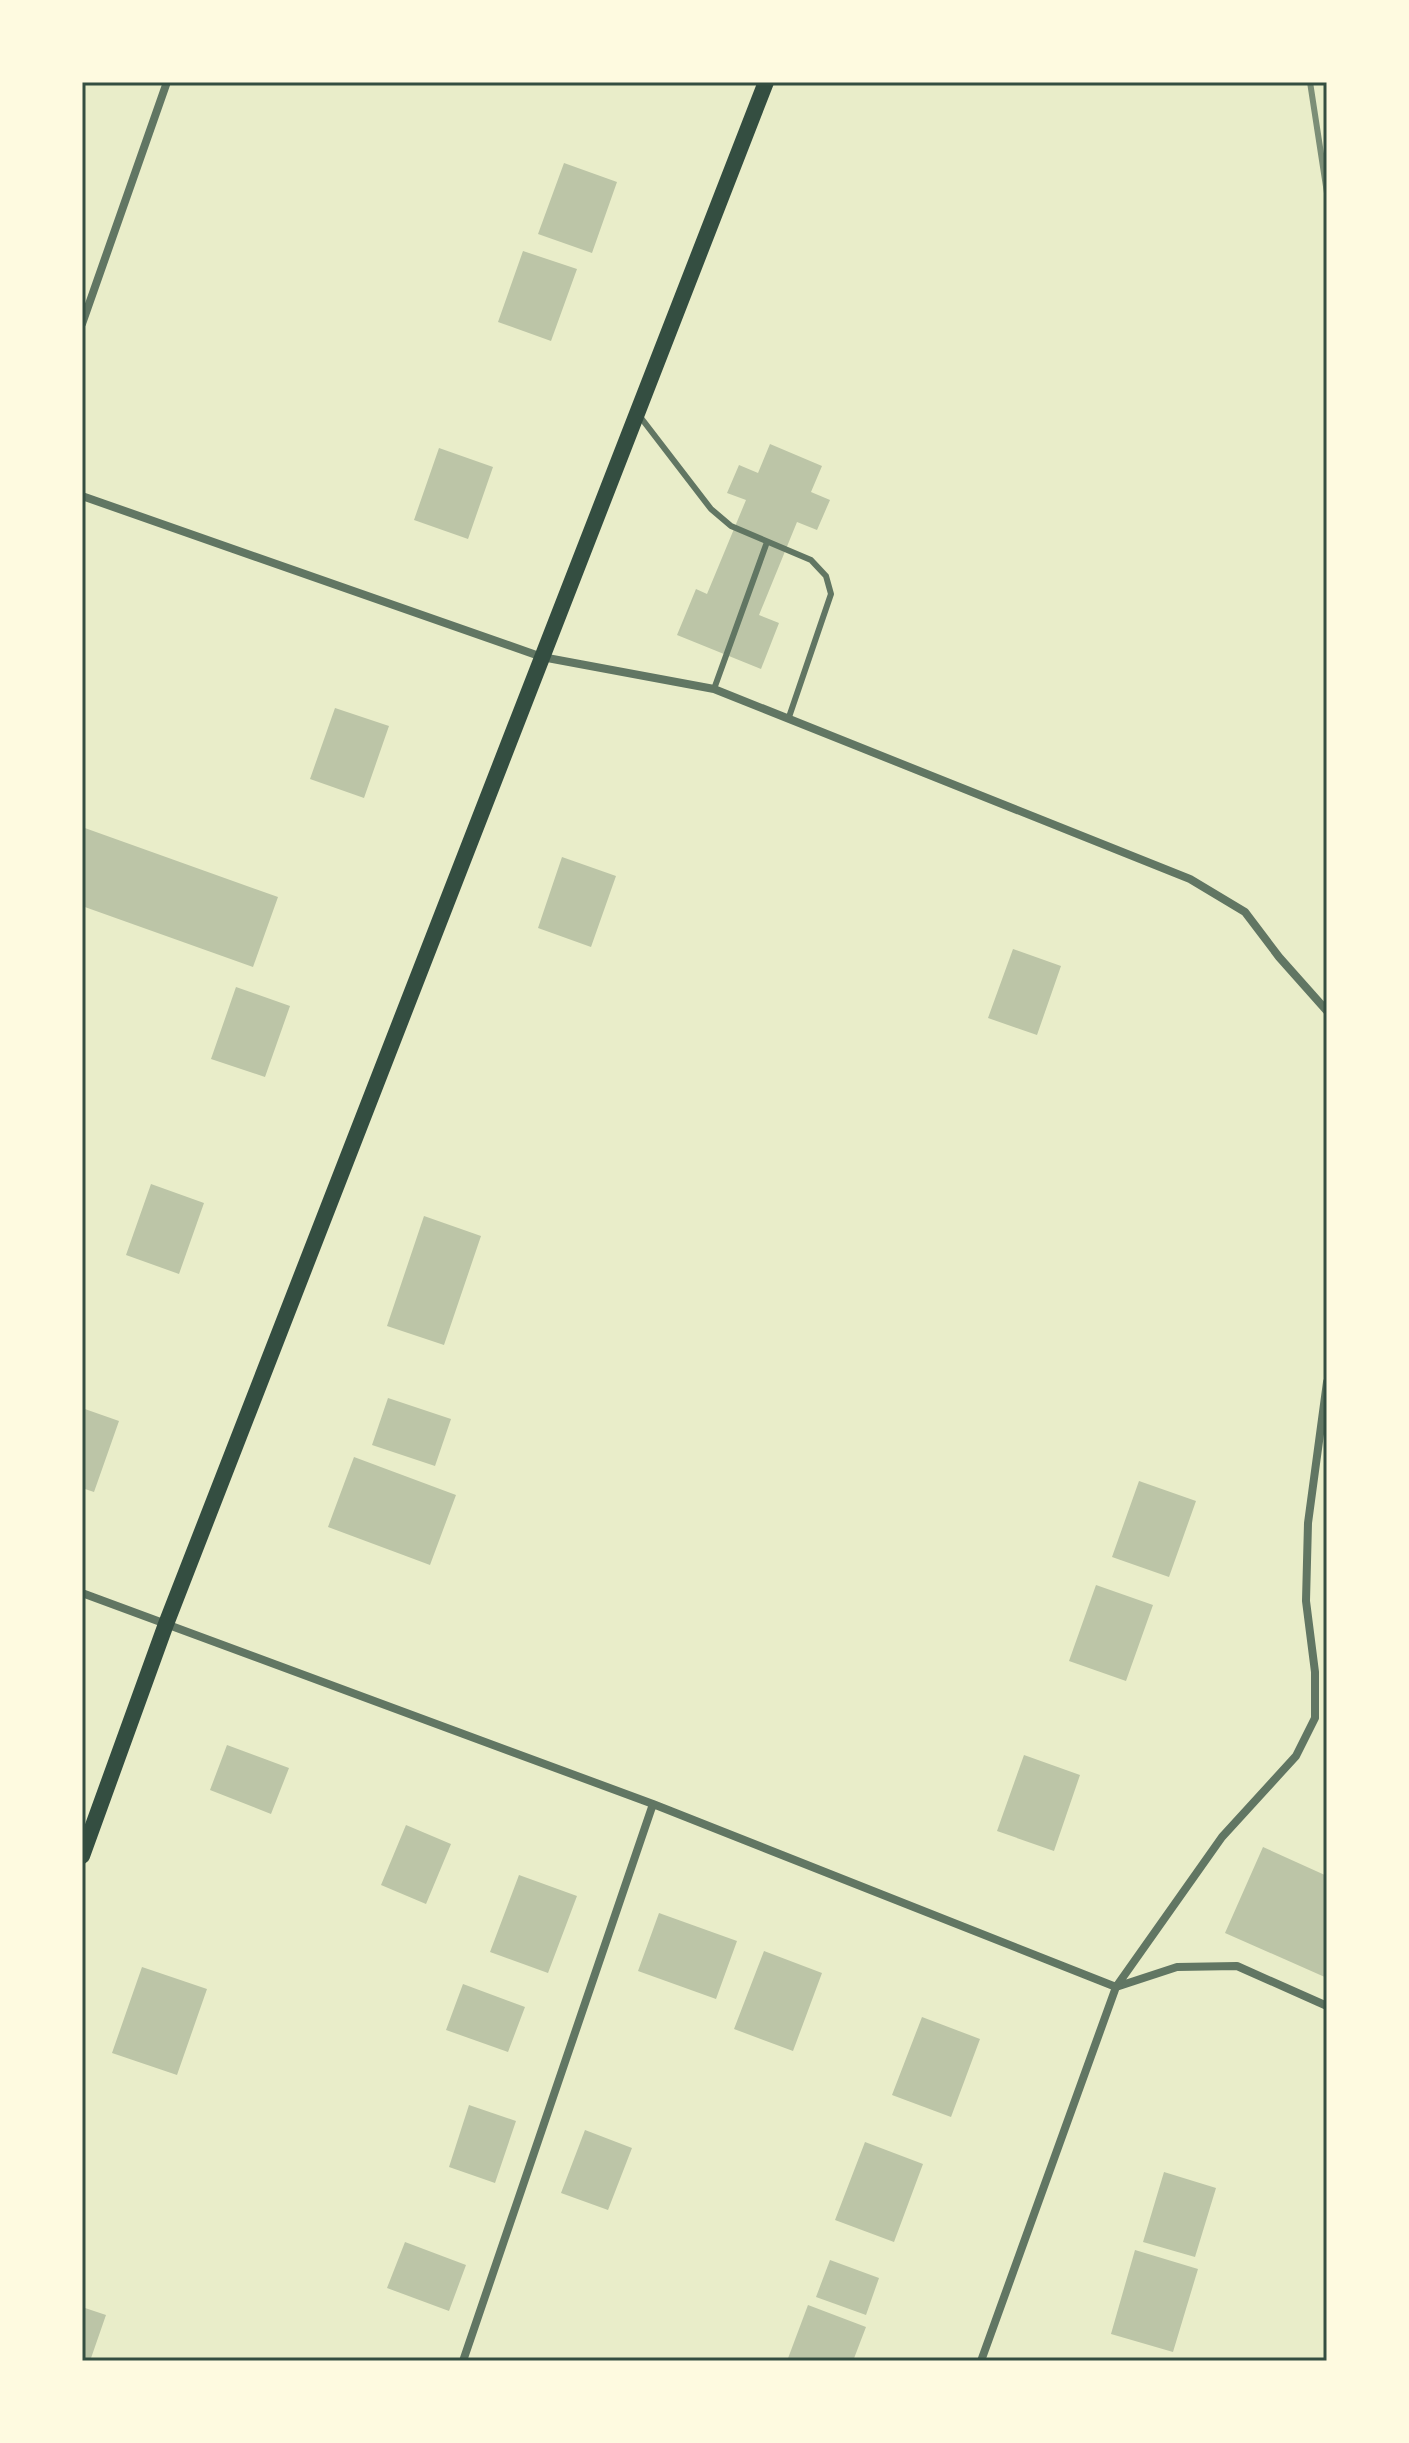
<svg xmlns="http://www.w3.org/2000/svg" width="1409" height="2443" viewBox="0 0 1409 2443" font-family="'Fira Sans',sans-serif">
  <style>
    .building { fill: #bcc5a7 }
    .lines { fill: none; stroke-linecap: round; stroke-linejoin: round }
    .service { stroke: #617663; stroke-width: 6 }
    .minor { stroke: #617663; stroke-width: 8 }
    .secondary { stroke: #344e41; stroke-width: 16 }
    .rail { stroke: #7c8e77; stroke-width: 6 }
    .neatline { fill: none; stroke: #344e41; stroke-width: 3 }
  </style>
  <rect width="100%" height="100%" fill="#e9edc9"/>
  <path class="building" d="M564,163l53,19 -25,71 -54,-19z
    M523,251l54,18 -26,72 -53,-19z
    M770,444l52,22 -11,26 19,8 -13,30 -20,-8 -38,93 20,8 -18,46 -84,-34 19,-46 11,5 39,-94 -19,-7 12,-28 19,8z
    M439,448l54,19 -25,72 -54,-19z
    M335,708l54,18 -25,72 -54,-19z
    M82,827l196,70 -25,70 -171,-61z
    M562,857l54,19 -25,71 -53,-19z
    M1013,949l48,17 -24,69 -49,-17z
    M236,987l54,19 -25,71 -54,-18z
    M151,1184l53,19 -25,71 -53,-19z
    M424,1216l57,20 -37,109 -57,-19z
    M388,1398l63,21 -16,47 -63,-21z
    M82,1408l37,13 -25,71 -12,-4z
    M354,1457l102,38 -26,70 -102,-38z
    M1139,1481l57,20 -27,76 -57,-20z
    M1096,1585l57,20 -27,76 -57,-20z
    M227,1745l62,23 -18,46 -61,-24z
    M1024,1755l56,20 -26,76 -57,-20z
    M406,1825l45,19 -25,60 -45,-19z
    M1263,1847l64,29v102l-102,-45z
    M519,1875l58,21 -29,77 -58,-21z
    M659,1913l78,28 -21,58 -78,-28z
    M764,1951l58,22 -29,78 -59,-22z
    M142,1967l65,22 -30,86 -65,-22z
    M463,1984l62,23 -17,45 -62,-22z
    M922,2017l58,22 -29,78 -59,-22z
    M469,2105l47,16 -21,62 -46,-16z
    M585,2130l47,18 -24,62 -47,-17z
    M865,2142l58,22 -29,78 -59,-22z
    M1164,2172l52,16 -21,69 -52,-15z
    M405,2242l61,23 -17,46 -62,-23z
    M1135,2250l63,19 -25,83 -62,-18z
    M830,2260l49,18 -13,37 -50,-18z
    M808,2305l58,22 -13,34h-66z
    M82,2307l24,8 -16,46h-8z"/>
  <g class="lines">
    <path class="service" d="M638,414l73,95 20,17 80,34 15,16 5,18 -42,123
      M714,689l53,-147"/>
    <path class="minor" d="M82,324l85,-242
      M82,496l460,161 172,32 476,190 55,33 34,45 48,54
      M82,1593l571,211 463,183 61,-20 60,-1 90,40
      M463,2361l190,-557
      M981,2361l135,-374 106,-150 74,-81 19,-38v-46l-9,-71 2,-78 19,-141"/>
    <path class="secondary" d="M82,1856l84,-232 600,-1542"/>
    <path class="rail" d="M1310,82l17,111"/>
  </g>
  <rect width="1409" height="2443" fill="none" stroke="#fefae0" stroke-width="168"/>
  <rect x="84" y="84" width="1241" height="2275" class="neatline"/>
</svg>
